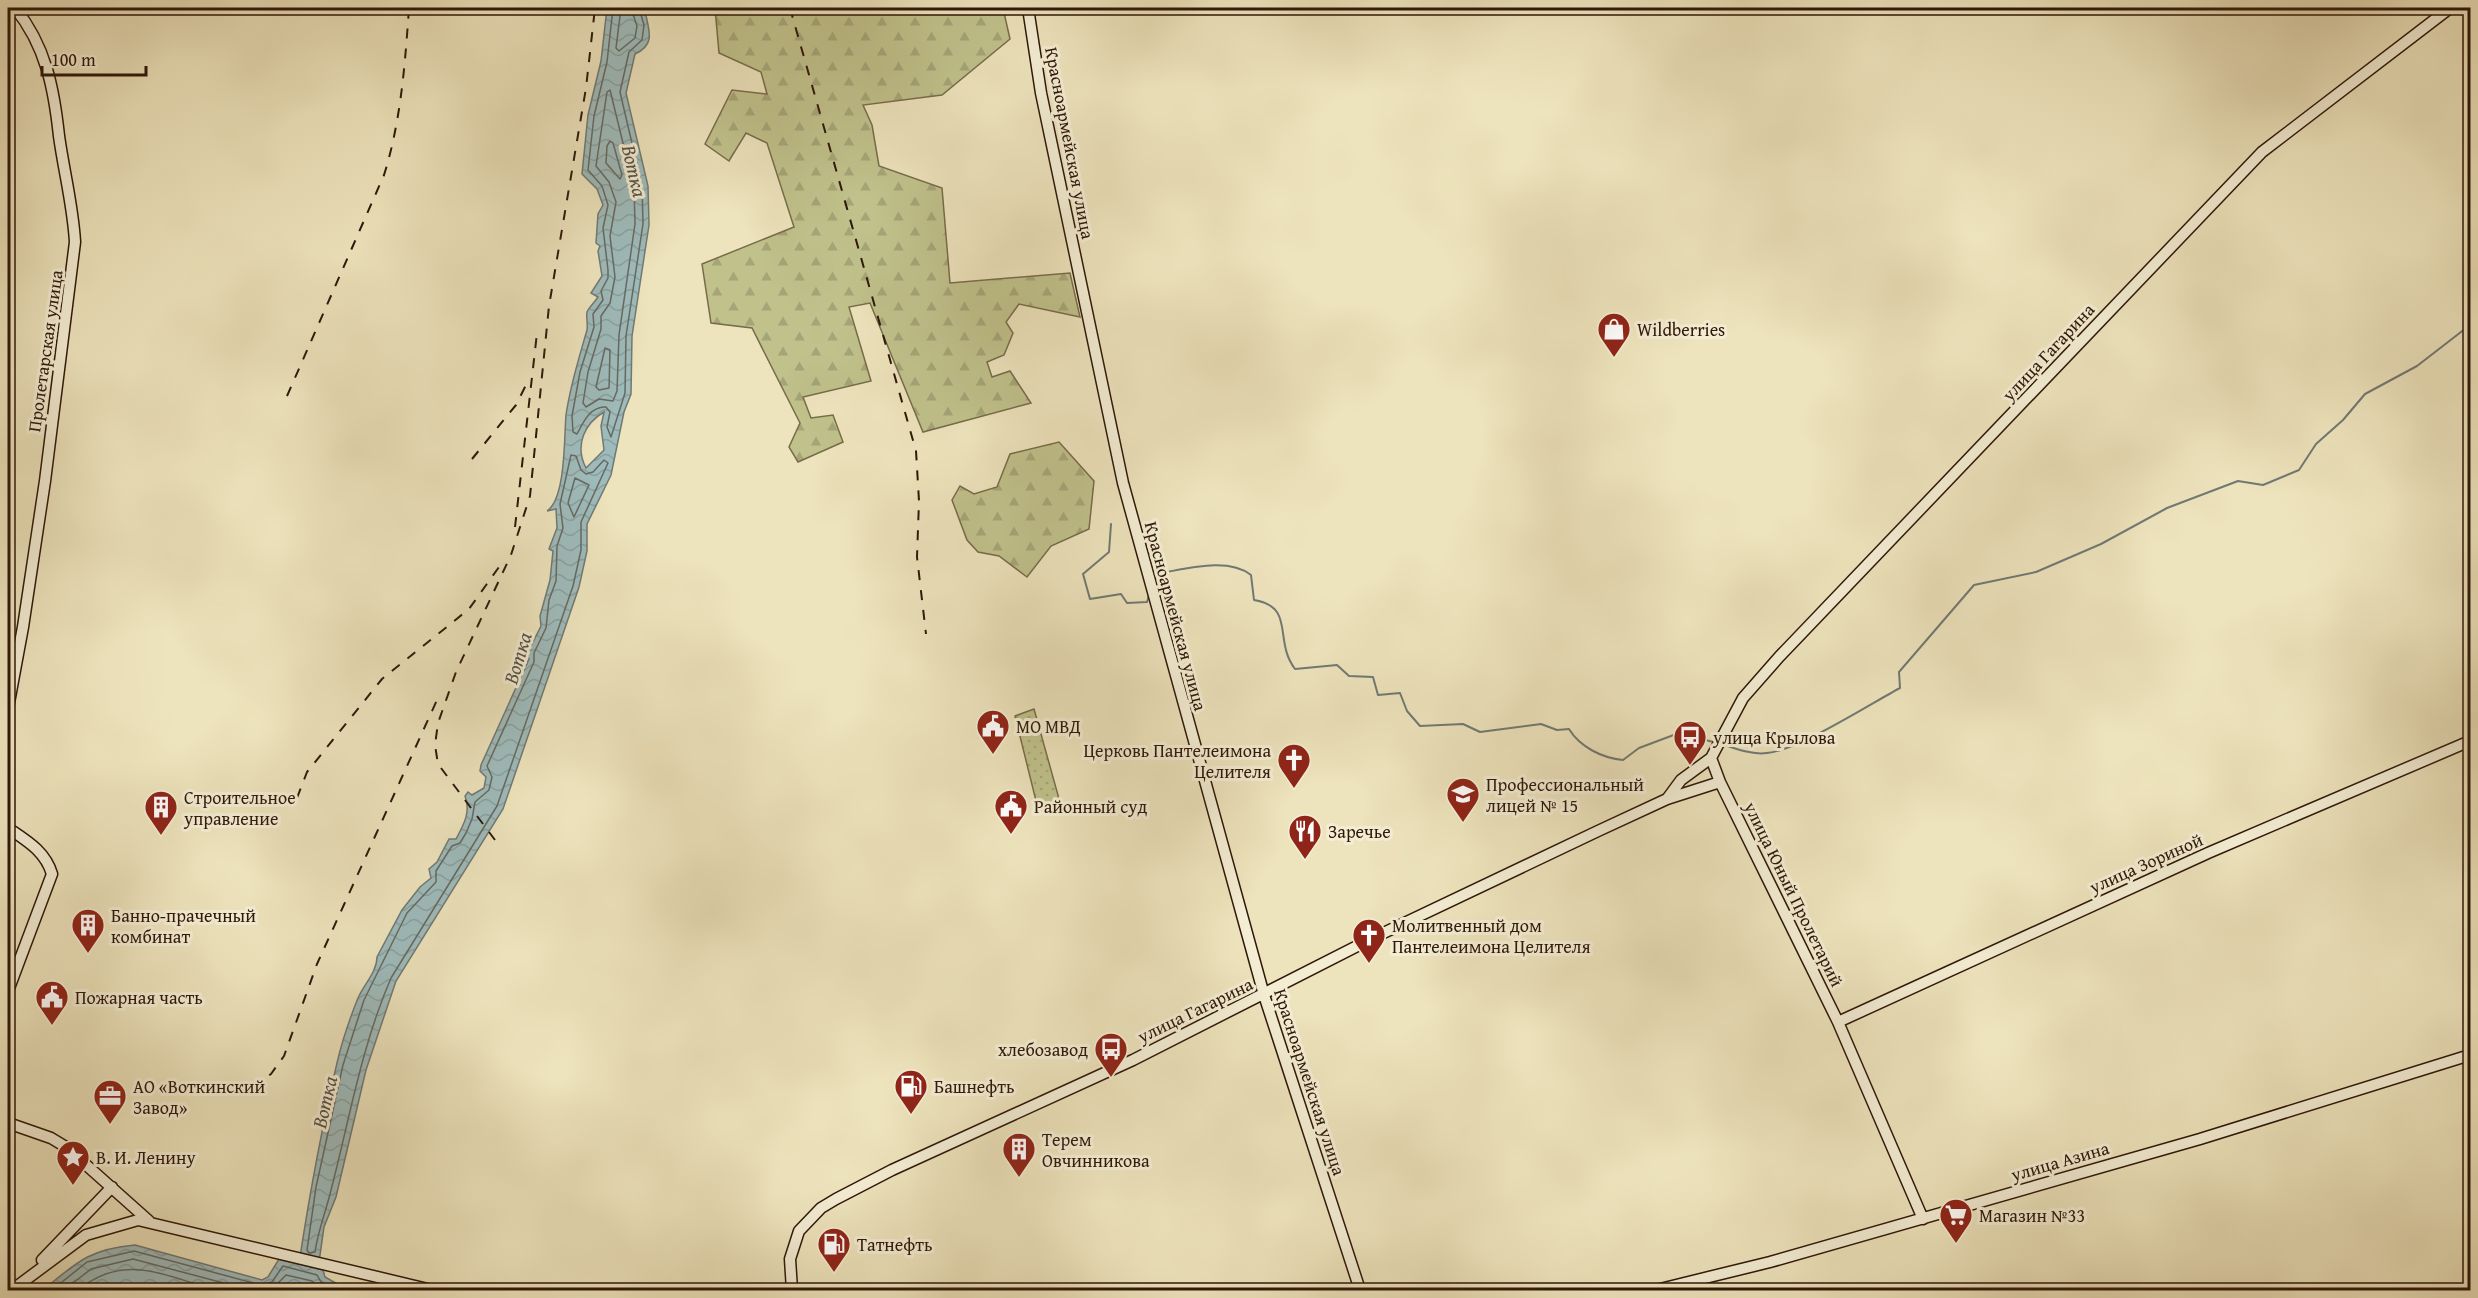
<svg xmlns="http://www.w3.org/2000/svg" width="2478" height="1298" viewBox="0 0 2478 1298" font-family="'Gentium Book Plus',serif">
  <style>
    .forest { fill: url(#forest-firs); stroke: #776c4a; stroke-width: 1.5 }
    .park { fill: url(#park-dots); stroke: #776c4a; stroke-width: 1.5 }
    .water { fill: url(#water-waves); stroke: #717974; stroke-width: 1.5; fill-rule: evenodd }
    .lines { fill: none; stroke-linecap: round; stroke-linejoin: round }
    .shore { stroke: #666962; stroke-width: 1.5 }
    .stream { stroke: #717974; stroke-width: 2 }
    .secondary-casing { stroke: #2e1709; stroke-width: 13 }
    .secondary { stroke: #f3edd3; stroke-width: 10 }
    .rail { stroke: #2e1709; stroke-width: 2; stroke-dasharray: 10 10; stroke-linecap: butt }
    .labels { text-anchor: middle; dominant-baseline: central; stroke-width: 6; stroke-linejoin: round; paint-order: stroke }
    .street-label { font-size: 18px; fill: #2e1709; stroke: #f3edd3 }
    .poi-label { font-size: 18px; fill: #2e1709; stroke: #f3edd3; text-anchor: start }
    .water-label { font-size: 20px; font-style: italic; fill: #555047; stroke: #f3edd3 }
  </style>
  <defs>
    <pattern id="forest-firs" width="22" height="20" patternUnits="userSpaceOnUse" patternTransform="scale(1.5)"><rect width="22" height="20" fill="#c0c18b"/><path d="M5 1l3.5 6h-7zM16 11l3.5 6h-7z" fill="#a5a577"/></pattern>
    <pattern id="park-dots" width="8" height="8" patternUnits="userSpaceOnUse" patternTransform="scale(1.5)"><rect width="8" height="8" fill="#c0c18b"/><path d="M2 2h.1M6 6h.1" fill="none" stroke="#a5a577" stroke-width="1.8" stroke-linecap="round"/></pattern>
    <pattern id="water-waves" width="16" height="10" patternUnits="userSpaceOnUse" patternTransform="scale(1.5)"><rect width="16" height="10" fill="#9ebbbb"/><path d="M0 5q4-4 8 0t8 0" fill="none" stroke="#88a09f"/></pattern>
  </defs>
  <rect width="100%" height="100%" fill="#ede3bc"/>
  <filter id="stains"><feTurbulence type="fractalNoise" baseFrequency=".00333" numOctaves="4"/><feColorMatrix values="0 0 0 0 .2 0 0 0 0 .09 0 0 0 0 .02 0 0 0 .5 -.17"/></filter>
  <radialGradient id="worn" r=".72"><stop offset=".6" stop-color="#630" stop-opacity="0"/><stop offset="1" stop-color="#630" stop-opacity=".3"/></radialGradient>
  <path class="forest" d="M715,8h288l7,31 -68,56 -79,10 9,20 7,41 63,22 8,95 120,-10 10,44 -61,-13 -13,18 7,11 -9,22 -17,7 5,15 18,-6 21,32 -108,29 -53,-129 -21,4 22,74 -68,16 8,21 22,-3 10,27 -45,20 -9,-15 11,-24 -48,-95 -41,-5 -9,-59 92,-37 -27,-84 -21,-10 -17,28 -24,-17 27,-54 35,4 -6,-22 -42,-19z
    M1059,442l35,39 -5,48 -38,17 -24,31 -28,-21 -21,-4 -11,-12 -15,-40 8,-14 14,8 23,-7 13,-33z"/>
  <path class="park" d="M1034,709l27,97 -19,5 -4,-2 -23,-93z"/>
  <path class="water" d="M607,8h38c1,18 14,35 -10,46l-9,39 22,93 1,39 -17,111 -1,58 -7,18 -13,63 -24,49v27l-8,36 -76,222 -107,172 -30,89 -30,127 -12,30 -5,35 -19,-5c10,-65 22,-130 37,-194 5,-22 13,-45 21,-65 6,-14 19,-26 19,-41l25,-47 18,-23 11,-9 -2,-9 8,-7 12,-23h7c8,-15 15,-27 9,-43l3,-4 4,3 12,-7 2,-11 -6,-6 1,-6 48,-106 -2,-5 14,-28 -1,-10 10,-36 3,-29 -4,-2 8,-21 -1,-19 -9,2c19,-12 17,-75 19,-96 4,-29 13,-57 21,-85 1,-6 -1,-12 0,-18 2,-5 8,-10 11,-15l-7,-4 11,-17 -4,-25 2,-5 -4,-3 2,-29 5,-9 -6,-16 -15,-15 6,-59 13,-54zM604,412l-3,14 3,24 -18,18c-12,-23 -1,-45 18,-56z
    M135,1245l127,35 6,-3 11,-18 44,11 2,7 18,10 -1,3h-299c33,-27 46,-41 92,-45z"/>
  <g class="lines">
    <path class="shore" d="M613,8l-6,54 -13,54 -6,54 14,16 6,19 -5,23 5,42v8l-7,13 2,9 -10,14 1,13 -14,45 -8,44 1,16 4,2c6,-11 13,-28 29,-27l4,5 -3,15 4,10 14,-44 1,-57 17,-112 -1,-38 -22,-94 9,-40 13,-12 2,-15 -5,-17
      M621,8l-5,40 3,3 16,-13 2,-12 -6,-18
      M610,90l24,98 1,36 -16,111 -2,56 -4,10 -14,-2 -13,8 -3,-4 5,-31 13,-43v-13l9,-13 5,-26 -5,-41 6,-34 -7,-20 -13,-16 11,-74z
      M610,141l3,2 9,32 -2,4 -14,-16 1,-17z
      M605,348l5,2 -1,38 -10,2 -3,-3z
      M571,455l5,1 5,14 5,4 7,-2 11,-12 4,3 -27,59v28l-8,36 -76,220 -106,172c-30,69 -42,144 -61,216 -5,20 -12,37 -15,58l-6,1 -2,-3 9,-63 27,-122 21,-65 43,-87 29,-31v-11l16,-25 8,-3 6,-10 6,-14 3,-17 14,-12 3,-13 -5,-11 47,-104v-9l12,-25 3,-28 7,-19 1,-35 6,-18 -3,-24z
      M575,478l14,7 -15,32 -6,-14z
      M52,1290l35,-28 47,-11 127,34 11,-3 11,-16 34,9 4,7 14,8
      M64,1290l27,-21 42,-10 117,31
      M78,1290c47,-38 86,-14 138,0
      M271,1290l15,-15 26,6 9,9"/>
    <path class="stream" d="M1111,524l-2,28 -26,22 7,25 31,-5 6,9 20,-1 2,-7
      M1154,578l1,-4c28,-4 72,-18 96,1l3,25c42,7 19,40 41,69l42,-4 12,11 24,1 5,18 22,-2 7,18 13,15 43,-2 17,8 61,-8 16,6 12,-1c11,18 33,29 54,31l16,-12 40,-15 38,10
      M1722,744c14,5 30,11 45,9 30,-2 103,-49 133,-65l-1,-16 75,-87 62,-13 65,-28 66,-36 71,-27 25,4 36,-15 17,-26 27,-24 22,-26 52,-28 53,-41"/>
    <defs>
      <path id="secondary" d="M1028,8l13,85 82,390 141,512 96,295
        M8,708l15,-81 22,-146 30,-239c-2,-36 -11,-70 -16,-106 -5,-47 -13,-90 -44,-128
        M1711,758l32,-60 36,-41 483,-505 188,-144
        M1720,782l118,240 85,197
        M8,828c19,13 37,23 44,46l-44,117
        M1838,1022l370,-169 262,-112
        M8,1123l43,15 15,9 83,74
        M42,1260l70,-73
        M12,1290l74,-55 52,-15 294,70
        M792,1290l-2,-31 9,-28 22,-23 15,-9 56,-29 241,-110 242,-123 223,-106 69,-32 53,-17 -9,-24 -30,22 -14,19
        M1656,1290l114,-28 430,-123 270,-84"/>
    </defs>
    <use href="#secondary" class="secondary-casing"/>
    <use href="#secondary" class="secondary"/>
    <path class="rail" d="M790,8l126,443 3,50 -2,56 9,77
      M287,396l97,-221c17,-54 21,-111 25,-167
      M472,459l44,-54 12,-24
      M515,527l22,-194
      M297,798l10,-26 75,-93 87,-70 30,-42
      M495,840l-57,-76 -3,-19 3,-22 18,-51 55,-117 19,-59 19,-190 37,-218 9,-80
      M253,1087l18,-13 13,-18 33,-92 120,-264"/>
  </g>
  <defs>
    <symbol id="shop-pin" viewBox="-11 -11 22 30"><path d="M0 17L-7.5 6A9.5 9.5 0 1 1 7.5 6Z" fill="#8f2418" stroke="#f3edd3"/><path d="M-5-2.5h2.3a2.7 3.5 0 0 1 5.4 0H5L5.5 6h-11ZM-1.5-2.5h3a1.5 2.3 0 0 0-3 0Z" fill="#fff"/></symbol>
    <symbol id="civic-pin" viewBox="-11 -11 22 30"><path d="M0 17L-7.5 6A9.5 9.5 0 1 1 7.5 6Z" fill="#8f2418" stroke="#f3edd3"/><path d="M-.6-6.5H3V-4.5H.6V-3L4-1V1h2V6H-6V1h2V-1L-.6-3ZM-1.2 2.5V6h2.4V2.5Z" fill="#fff"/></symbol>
    <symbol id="bus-pin" viewBox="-11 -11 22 30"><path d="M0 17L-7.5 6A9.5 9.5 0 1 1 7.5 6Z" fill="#8f2418" stroke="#f3edd3"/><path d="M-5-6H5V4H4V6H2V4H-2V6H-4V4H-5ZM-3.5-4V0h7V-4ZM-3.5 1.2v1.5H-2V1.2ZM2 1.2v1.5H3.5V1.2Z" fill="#fff"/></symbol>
    <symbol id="church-pin" viewBox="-11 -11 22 30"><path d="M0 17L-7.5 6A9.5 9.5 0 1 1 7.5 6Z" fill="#8f2418" stroke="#f3edd3"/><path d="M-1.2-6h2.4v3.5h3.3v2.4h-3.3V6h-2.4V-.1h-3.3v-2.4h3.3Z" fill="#fff"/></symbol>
    <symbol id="university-pin" viewBox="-11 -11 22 30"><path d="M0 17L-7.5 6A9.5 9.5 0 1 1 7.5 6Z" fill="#8f2418" stroke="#f3edd3"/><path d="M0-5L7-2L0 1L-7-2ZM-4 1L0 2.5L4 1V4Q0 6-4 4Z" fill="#fff"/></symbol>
    <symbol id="building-pin" viewBox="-11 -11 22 30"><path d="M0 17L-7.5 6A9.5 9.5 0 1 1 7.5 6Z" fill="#8f2418" stroke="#f3edd3"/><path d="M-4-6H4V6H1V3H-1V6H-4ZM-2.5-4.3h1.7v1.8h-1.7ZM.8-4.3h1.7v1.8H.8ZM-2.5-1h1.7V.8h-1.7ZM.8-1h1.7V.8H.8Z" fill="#fff"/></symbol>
    <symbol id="restaurant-pin" viewBox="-11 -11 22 30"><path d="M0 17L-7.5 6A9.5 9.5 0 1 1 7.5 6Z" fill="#8f2418" stroke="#f3edd3"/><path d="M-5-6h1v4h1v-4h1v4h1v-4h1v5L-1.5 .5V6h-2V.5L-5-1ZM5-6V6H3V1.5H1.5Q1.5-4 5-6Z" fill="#fff"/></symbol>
    <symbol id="fuel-pin" viewBox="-11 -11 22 30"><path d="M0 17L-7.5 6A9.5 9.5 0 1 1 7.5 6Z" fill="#8f2418" stroke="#f3edd3"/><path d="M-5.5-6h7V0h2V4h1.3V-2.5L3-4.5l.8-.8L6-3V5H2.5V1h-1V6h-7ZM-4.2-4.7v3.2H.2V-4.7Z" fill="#fff"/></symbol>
    <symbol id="office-pin" viewBox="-11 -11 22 30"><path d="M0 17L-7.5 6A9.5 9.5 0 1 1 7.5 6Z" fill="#8f2418" stroke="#f3edd3"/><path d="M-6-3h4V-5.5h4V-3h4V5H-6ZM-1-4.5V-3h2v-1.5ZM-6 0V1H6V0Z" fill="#fff"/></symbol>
    <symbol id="sight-pin" viewBox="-11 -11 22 30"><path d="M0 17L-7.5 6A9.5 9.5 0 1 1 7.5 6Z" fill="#8f2418" stroke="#f3edd3"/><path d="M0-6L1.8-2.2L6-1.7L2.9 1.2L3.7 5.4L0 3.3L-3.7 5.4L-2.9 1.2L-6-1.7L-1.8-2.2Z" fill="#fff"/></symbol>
    <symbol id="supermarket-pin" viewBox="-11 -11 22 30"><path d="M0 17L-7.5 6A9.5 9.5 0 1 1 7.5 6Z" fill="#8f2418" stroke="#f3edd3"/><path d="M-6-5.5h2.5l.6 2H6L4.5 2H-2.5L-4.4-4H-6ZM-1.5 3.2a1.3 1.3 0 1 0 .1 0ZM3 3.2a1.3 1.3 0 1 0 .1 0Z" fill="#fff"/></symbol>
  </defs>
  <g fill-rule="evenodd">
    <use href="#shop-pin" x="1595" y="310" width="38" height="52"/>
    <use href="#civic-pin" x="974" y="707" width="38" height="52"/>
    <use href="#bus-pin" x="1671" y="718" width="38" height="52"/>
    <use href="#church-pin" x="1275" y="741" width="38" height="52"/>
    <use href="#university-pin" x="1444" y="775" width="38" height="52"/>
    <use href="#civic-pin" x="992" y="787" width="38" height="52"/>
    <use href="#building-pin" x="142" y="788" width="38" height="52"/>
    <use href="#restaurant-pin" x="1286" y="812" width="38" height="52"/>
    <use href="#building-pin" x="69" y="906" width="38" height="52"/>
    <use href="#church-pin" x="1350" y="916" width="38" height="52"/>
    <use href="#civic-pin" x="33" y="978" width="38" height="52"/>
    <use href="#bus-pin" x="1092" y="1030" width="38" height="52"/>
    <use href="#fuel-pin" x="892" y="1067" width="38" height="52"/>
    <use href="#office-pin" x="91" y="1077" width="38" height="52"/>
    <use href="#building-pin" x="1000" y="1130" width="38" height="52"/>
    <use href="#sight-pin" x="54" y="1138" width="38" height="52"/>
    <use href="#supermarket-pin" x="1937" y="1196" width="38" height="52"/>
    <use href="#fuel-pin" x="815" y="1225" width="38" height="52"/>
  </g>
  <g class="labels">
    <g class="street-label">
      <text transform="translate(1070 143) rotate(79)">Красноармейская улица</text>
      <text transform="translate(45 351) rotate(-82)">Пролетарская улица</text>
      <text transform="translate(2048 352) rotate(-47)">улица Гагарина</text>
      <text transform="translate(1176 616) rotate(75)">Красноармейская улица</text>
      <text transform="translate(2146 863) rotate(-24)">улица Зориной</text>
      <text transform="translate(1794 894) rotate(64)">улица Юный Пролетарий</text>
      <text transform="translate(1195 1010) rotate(-26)">улица Гагарина</text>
      <text transform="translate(1310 1082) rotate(72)">Красноармейская улица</text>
      <text transform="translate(2060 1161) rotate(-16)">улица Азина</text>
    </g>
    <g class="poi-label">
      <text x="1637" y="329">Wildberries</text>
      <text x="1016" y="726">МО МВД</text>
      <text x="1713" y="737">улица Крылова</text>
      <text x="1271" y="750" text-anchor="end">Церковь Пантелеимона<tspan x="1271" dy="21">Целителя</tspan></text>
      <text x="1486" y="784">Профессиональный<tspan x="1486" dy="21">лицей № 15</tspan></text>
      <text x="184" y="797">Строительное<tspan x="184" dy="21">управление</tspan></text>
      <text x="1034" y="806">Районный суд</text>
      <text x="1328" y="831">Заречье</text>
      <text x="111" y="915">Банно-прачечный<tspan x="111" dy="21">комбинат</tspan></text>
      <text x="1392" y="925">Молитвенный дом<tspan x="1392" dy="21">Пантелеимона Целителя</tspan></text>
      <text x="75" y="997">Пожарная часть</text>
      <text x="1088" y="1049" text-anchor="end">хлебозавод</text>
      <text x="133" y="1086">АО «Воткинский<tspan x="133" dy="21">Завод»</tspan></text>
      <text x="934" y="1086">Башнефть</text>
      <text x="1042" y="1139">Терем<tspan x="1042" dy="21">Овчинникова</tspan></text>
      <text x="96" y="1157">В. И. Ленину</text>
      <text x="1979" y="1215">Магазин №33</text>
      <text x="857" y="1244">Татнефть</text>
    </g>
    <g class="water-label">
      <text transform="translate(635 171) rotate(77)">Вотка</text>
      <text transform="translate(517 658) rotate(-73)">Вотка</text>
      <text transform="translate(324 1102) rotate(-77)">Вотка</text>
    </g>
  </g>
  <rect width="2478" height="1298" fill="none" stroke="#ede3bc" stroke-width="30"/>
  <rect x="9" y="9" width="2460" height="1280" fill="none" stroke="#2e1709" stroke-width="3"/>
  <rect x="15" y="15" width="2448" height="1268" fill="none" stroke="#2e1709" stroke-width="1.5"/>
  <path d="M42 66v9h104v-9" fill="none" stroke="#2e1709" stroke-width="3"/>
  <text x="51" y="66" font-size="18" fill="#2e1709" stroke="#f3edd3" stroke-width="4.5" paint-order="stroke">100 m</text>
  <rect width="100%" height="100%" filter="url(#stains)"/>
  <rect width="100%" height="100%" fill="url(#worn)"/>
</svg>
